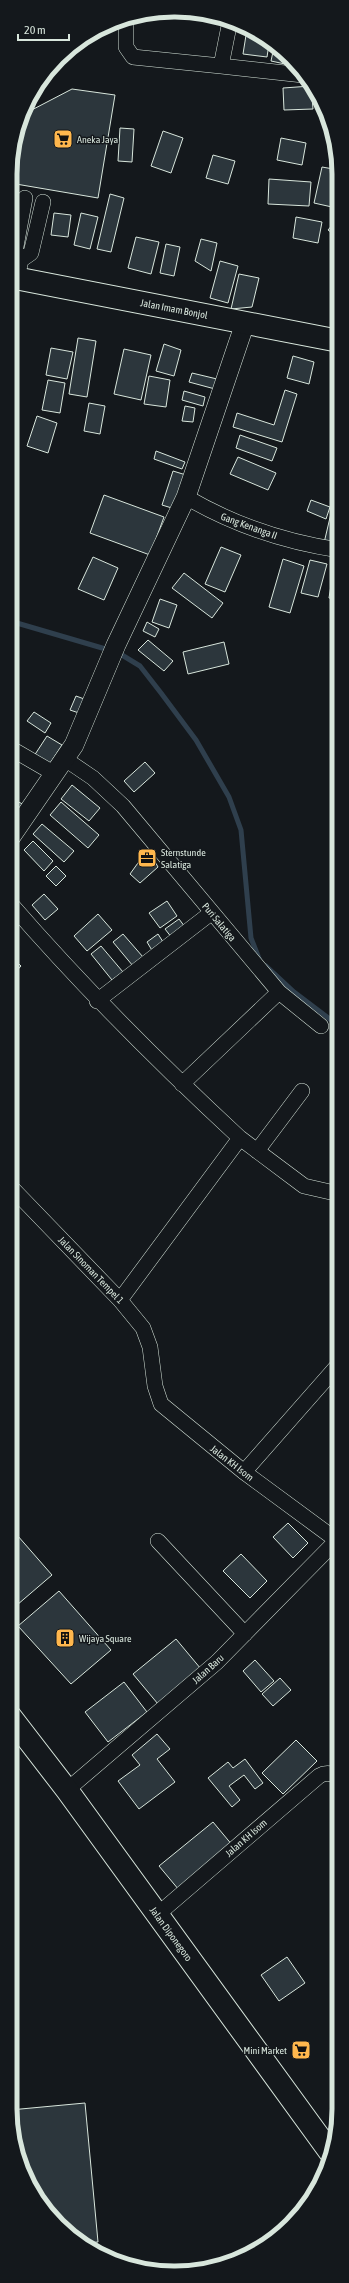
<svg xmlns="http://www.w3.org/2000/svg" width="349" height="2283" viewBox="0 0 349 2283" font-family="'Asap Condensed',sans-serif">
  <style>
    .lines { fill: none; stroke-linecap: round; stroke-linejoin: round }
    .stream { stroke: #2f3f4d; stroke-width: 5 }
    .building { fill: #2c363c; stroke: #d8e6dc }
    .minor-casing { stroke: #d8e6dc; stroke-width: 16 }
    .tertiary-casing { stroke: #d8e6dc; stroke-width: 20 }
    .secondary-casing { stroke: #d8e6dc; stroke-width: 24 }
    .primary-casing { stroke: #d8e6dc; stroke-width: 24 }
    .minor { stroke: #14181c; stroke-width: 15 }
    .tertiary { stroke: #14181c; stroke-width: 19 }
    .secondary { stroke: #14181c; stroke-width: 22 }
    .primary { stroke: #14181c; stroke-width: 22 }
    .labels { text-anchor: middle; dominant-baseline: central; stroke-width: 3; stroke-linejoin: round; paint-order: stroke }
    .poi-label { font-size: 10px; fill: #d8e6dc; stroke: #14181c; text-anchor: start }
    .street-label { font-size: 10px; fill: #d8e6dc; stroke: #14181c }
    .rim { fill: none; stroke: #d8e6dc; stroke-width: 5 }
  </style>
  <rect width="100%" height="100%" fill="#14181c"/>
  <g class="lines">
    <path class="stream" d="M10,621l99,29
      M117,652l23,14 21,27 35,47 33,57 12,33 10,108 9,23
      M266,966l28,26 45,34"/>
  </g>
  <path class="building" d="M247,29l22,15 -2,13 -24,-3z
    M274,47l12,8 -1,9 -14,-3z
    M311,86l2,23 -29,1 -1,-22z
    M72,89l43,6 -17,103 -88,-15v-19l14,-50z
    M120,128l14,1 -2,33 -14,-1z
    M163,131l20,7 -12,35 -20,-7z
    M281,138l25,5 -4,22 -25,-5z
    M213,155l22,6 -7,23 -22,-6z
    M322,167l17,3 -7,37 -18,-4z
    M269,179l42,3 -2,24 -41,-2z
    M110,194l14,4 -13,54 -14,-3z
    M10,199l4,1 -4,34z
    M54,213l17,2 -3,22 -17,-2z
    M81,213l17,4 -8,32 -16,-4z
    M296,217l26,5 -4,21 -25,-5z
    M339,217v21l-11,-8z
    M136,237l23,5 -8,32 -23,-6z
    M201,239l16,4 -6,28 -16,-10z
    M166,244l14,3 -6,29 -14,-3z
    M220,261l18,5 -10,37 -18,-5z
    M239,274l20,4 -7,29 -21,2z
    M78,338l18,3 -9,56 -18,-3z
    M164,344l17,6 -7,26 -18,-5z
    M51,348l22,4 -6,27 -21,-4z
    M124,349l27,6 -10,45 -27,-6z
    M293,356l21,6 -5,22 -22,-6z
    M192,373l25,6 -2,10 -26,-7z
    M149,376l21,4 -4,27 -22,-3z
    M48,380l17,3 -5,30 -18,-3z
    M285,390l12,4 -15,48 -49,-15 4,-14 37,12z
    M184,391l21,6 -2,9 -21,-6z
    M89,403l16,3 -5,28 -16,-3z
    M185,406l10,2 -2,14 -11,-1z
    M37,416l20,7 -9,30 -21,-7z
    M240,435l37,13 -5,13 -36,-13z
    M156,451l29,11 -3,7 -28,-10z
    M238,457l38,16 -8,17 -38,-16z
    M173,471l13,4 -11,34 -13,-4z
    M104,495l60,22 -14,38 -60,-22z
    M311,500l19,7 -4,12 -19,-8z
    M332,509l7,2v36l-15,-4z
    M221,547l20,8 -16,37 -20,-8z
    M93,557l25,11 -14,32 -26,-11z
    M283,559l21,7 -14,47 -21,-6z
    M310,560l17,4 -9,33 -17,-4z
    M184,573l39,30 -11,15 -40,-30z
    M332,579l7,2v19l-10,-2z
    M160,599l17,6 -8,23 -17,-6z
    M147,622l12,7 -4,8 -12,-6z
    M148,640l25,21 -9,10 -26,-21z
    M224,642l5,22 -41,10 -5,-22z
    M76,696l11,4 -5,14 -12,-4z
    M34,712l17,11 -6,10 -18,-12z
    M47,736l15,9 -13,20 -15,-9z
    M145,762l10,11 -21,19 -10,-11z
    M72,785l28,23 -11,13 -28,-22z
    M10,797l14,8 -14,22z
    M61,802l38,33 -11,13 -38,-33z
    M42,824l32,27 -10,11 -31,-28z
    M33,841l20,20 -9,10 -20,-21z
    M148,849l10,18 -18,16 -10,-9z
    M56,866l10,10 -10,10 -10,-10z
    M44,894l14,15 -13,11 -13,-15z
    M167,901l10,15 -17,12 -11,-15z
    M98,914l14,16 -25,21 -13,-15z
    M179,919l6,8 -13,11 -7,-9z
    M123,934l20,23 -10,9 -20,-24z
    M158,934l7,11 -12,7 -6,-10z
    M101,946l22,26 -11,8 -21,-26z
    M11,956l10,10 -10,11 -1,-20z
    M288,1523l20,20 -15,15 -20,-21z
    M10,1527l42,48 -42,36z
    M241,1554l26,27 -17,17 -27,-27z
    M59,1591l52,59 -40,34 -53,-58z
    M176,1639l25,30 -43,35 -25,-30z
    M255,1660l19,21 -13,11 -18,-21z
    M280,1678l11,12 -18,16 -11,-12z
    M124,1682l23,30 -39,30 -23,-30z
    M157,1734l13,15 -13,10 18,23 -36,27 -21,-28 22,-16 -8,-10z
    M296,1740l21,21 -34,33 -21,-21z
    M245,1759l18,24 -8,6 -11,-14 -15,11 11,14 -8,7 -24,-29 20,-16 5,6z
    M213,1822l20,24 -54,44 -20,-24z
    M287,1957l18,26 -26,18 -18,-26z
    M85,2103l13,139 -13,1 -27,-18 -36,-54 -12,-61z"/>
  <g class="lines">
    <defs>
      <path id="minor" d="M126,18v29l7,10 88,9 9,-45
        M221,66l82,9
        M21,260l-6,-8 10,-54
        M17,278l4,-18 10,-7 12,-51
        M186,497c48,28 98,45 153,53
        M10,748l45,26
        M65,759l28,19 30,28 156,186 -97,92
        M10,903c72,83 149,160 230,235
        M279,992l42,34
        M97,1001l114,-88
        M257,1151l45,-60
        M10,1186l110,114 23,28 7,19 5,39 6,18 83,68 95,70
        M120,1300l120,-162 64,48 35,8
        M244,1472l95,-108
        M158,1541l87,93
        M67,1790l150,-128 122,-124
        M157,1915l162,-139c7,-4 13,-3 20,2"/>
      <path id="tertiary" d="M10,838l64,-93 42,-100 70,-148 59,-174"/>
      <path id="secondary" d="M10,277l329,64"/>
      <path id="primary" d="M10,1716l57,74 263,362"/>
    </defs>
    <use href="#minor" class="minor-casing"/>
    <use href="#tertiary" class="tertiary-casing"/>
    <use href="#secondary" class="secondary-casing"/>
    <use href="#primary" class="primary-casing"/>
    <use href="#minor" class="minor"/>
    <use href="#tertiary" class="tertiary"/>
    <use href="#secondary" class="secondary"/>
    <use href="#primary" class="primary"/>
  </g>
  <defs>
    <symbol id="supermarket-square" viewBox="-11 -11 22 22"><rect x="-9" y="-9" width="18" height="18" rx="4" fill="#ffb74d" stroke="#14181c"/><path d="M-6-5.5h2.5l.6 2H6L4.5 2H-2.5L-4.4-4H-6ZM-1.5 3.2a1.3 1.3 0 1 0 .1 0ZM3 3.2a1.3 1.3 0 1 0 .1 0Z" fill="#111"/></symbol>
    <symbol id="office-square" viewBox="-11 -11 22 22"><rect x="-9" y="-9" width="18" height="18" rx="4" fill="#ffb74d" stroke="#14181c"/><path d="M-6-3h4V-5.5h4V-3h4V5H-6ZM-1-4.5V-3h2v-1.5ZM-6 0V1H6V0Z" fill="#111"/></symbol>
    <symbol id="building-square" viewBox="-11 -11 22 22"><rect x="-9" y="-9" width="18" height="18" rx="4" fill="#ffb74d" stroke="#14181c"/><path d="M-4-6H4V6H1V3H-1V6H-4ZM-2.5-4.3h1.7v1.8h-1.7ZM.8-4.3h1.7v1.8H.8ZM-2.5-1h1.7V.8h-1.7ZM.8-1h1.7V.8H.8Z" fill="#111"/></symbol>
  </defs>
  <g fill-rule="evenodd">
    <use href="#supermarket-square" x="52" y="128" width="22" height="22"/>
    <use href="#office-square" x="136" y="847" width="22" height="22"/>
    <use href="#building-square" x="54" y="1627" width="22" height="22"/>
    <use href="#supermarket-square" x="290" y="2039" width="22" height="22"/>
  </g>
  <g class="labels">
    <g class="poi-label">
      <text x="77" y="139">Aneka Jaya</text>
      <text x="161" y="852">Sternstunde<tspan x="161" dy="12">Salatiga</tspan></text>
      <text x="79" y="1638">Wijaya Square</text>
      <text x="287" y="2050" text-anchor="end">Mini Market</text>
    </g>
    <g class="street-label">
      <text transform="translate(174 309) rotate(11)">Jalan Imam Bonjol</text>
      <text transform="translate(249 526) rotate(20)">Gang Kenanga II</text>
      <text transform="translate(219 922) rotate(50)">Puri Salatiga</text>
      <text transform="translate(91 1270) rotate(46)">Jalan Sinoman Tempel 1</text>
      <text transform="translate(232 1463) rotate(38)">Jalan KH Isom</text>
      <text transform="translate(208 1669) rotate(-42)">Jalan Baru</text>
      <text transform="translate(246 1838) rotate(-41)">Jalan KH Isom</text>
      <text transform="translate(171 1934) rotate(54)">Jalan Diponegoro</text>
    </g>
  </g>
  <path d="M0 0H349V2283H0ZM174 17H175A157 157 0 0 1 332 174V2109A157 157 0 0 1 175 2266H174A157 157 0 0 1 17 2109V174A157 157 0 0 1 174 17Z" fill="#14181c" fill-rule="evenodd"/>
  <path class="rim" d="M174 17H175A157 157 0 0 1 332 174V2109A157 157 0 0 1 175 2266H174A157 157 0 0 1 17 2109V174A157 157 0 0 1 174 17Z"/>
  <path d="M18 34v6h51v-6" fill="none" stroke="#d8e6dc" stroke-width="2"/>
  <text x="24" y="34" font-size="12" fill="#d8e6dc" stroke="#14181c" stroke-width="3" paint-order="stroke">20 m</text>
</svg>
